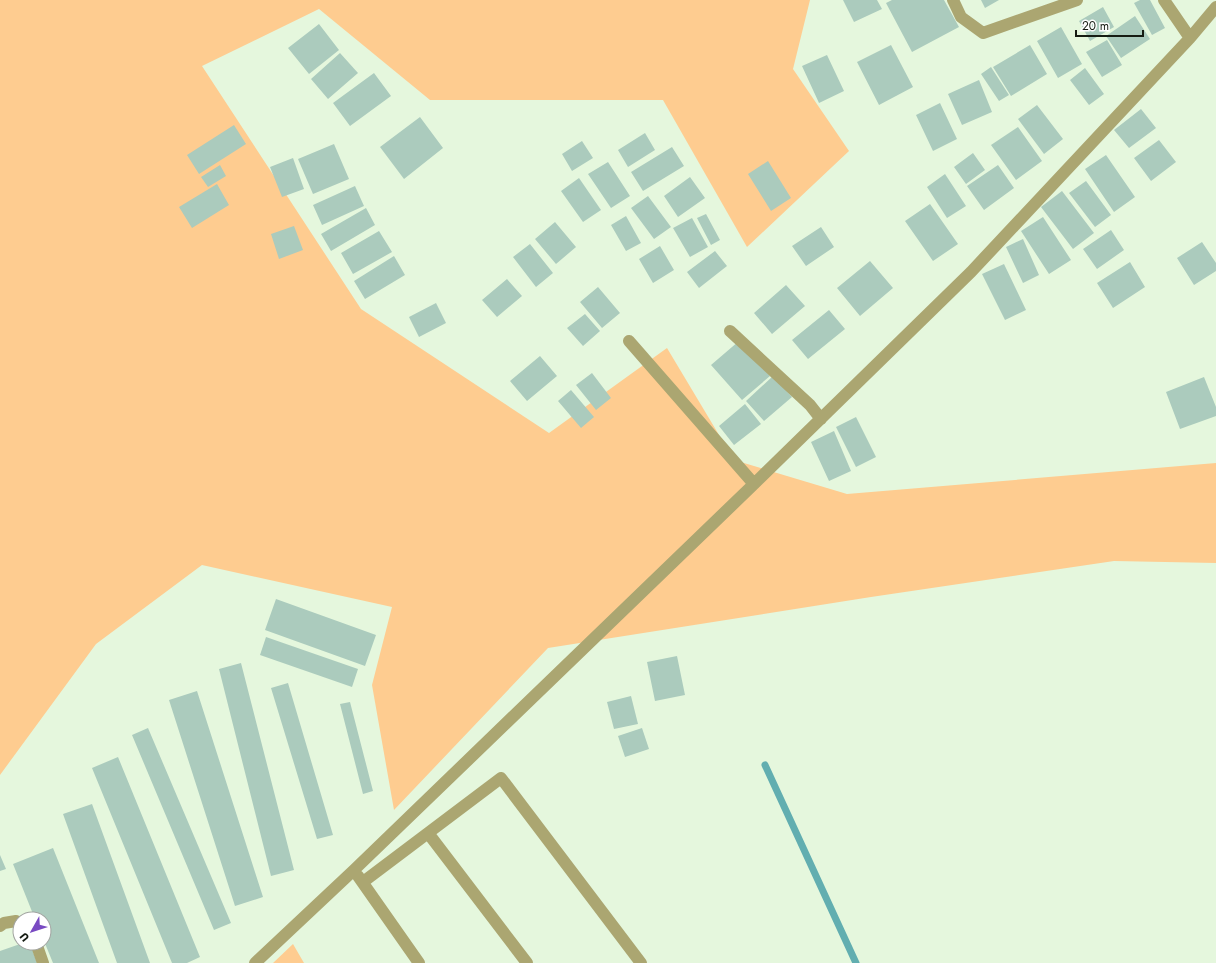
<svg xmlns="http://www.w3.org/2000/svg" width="1216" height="963" viewBox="0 0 1216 963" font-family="Jost,sans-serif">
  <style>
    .green { fill: #fecc90 }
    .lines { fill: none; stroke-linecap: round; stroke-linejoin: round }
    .stream { stroke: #62aeb0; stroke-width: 7 }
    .building { fill: #abcbbd }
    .service { stroke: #aba671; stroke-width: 12 }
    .minor { stroke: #aba671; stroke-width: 12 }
  </style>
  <rect width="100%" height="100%" fill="#e5f7dd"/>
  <path class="green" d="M0,0h810l-17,69 56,82 -102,96 -84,-147h-233l-111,-91 -117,57 159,243 188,124 118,-85 67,112 113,34 369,-31v100l-102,-2 -243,36 -323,51 -154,162 -22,-125 20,-78 -190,-42 -106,79 -96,131z
    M293,944l11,19h-31z"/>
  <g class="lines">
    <path class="stream" d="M765,765l91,198"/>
  </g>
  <path class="building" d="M843,0h34l5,9 -28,13z
    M892,0h52l15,27 -47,25 -26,-49z
    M981,0h18l-14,8z
    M1140,0h10l15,28 -13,7 -18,-32z
    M1103,7l11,20 -24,14 -11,-20z
    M1135,16l15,23 -29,19 -15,-22z
    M319,24l20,26 -30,24 -21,-26z
    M1061,27l21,37 -24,14 -21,-37z
    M1107,40l15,25 -20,12 -16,-25z
    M891,45l22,42 -34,18 -22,-43z
    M1030,45l17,29 -36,22 -18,-29z
    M340,53l18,20 -30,26 -17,-20z
    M827,55l17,36 -25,12 -17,-37z
    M991,67l18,28 -10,6 -18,-27z
    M1085,68l19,26 -15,11 -19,-25z
    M374,73l17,23 -41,30 -17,-23z
    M979,80l13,32 -30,13 -14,-31z
    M940,103l17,36 -24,12 -17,-36z
    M1037,105l26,34 -19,15 -26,-35z
    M1141,109l15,19 -27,20 -15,-18z
    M420,117l23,31 -39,31 -24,-32z
    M234,125l12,19 -47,30 -12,-19z
    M1018,127l24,34 -26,19 -25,-35z
    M645,133l10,17 -27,17 -10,-17z
    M1159,140l17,22 -25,19 -17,-23z
    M582,141l11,17 -21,13 -10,-17z
    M334,144l15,35 -36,15 -15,-35z
    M672,147l12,19 -41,25 -12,-19z
    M973,153l12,17 -19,14 -12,-17z
    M1106,155l29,42 -21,15 -29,-43z
    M293,158l11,31 -22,8 -12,-30z
    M768,161l23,37 -20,13 -23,-37z
    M608,162l22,34 -19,12 -23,-34z
    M220,165l6,11 -18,11 -7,-10z
    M998,165l16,23 -30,22 -17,-24z
    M945,174l21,32 -19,12 -20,-31z
    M690,177l15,21 -27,19 -14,-21z
    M579,178l22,32 -18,12 -22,-31z
    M1086,181l25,34 -16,12 -26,-34z
    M217,184l12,21 -37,23 -13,-21z
    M355,186l9,20 -42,19 -9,-20z
    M1062,191l32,42 -21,16 -32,-42z
    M648,196l23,31 -17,12 -23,-31z
    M930,204l28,40 -25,17 -28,-40z
    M366,208l9,17 -44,26 -10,-17z
    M706,214l14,26 -9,5 -14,-27z
    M626,216l15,27 -15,8 -15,-26z
    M1043,217l28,43 -22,14 -28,-43z
    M692,218l16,29 -18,10 -17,-29z
    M555,222l21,25 -20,17 -21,-25z
    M294,226l9,24 -24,9 -8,-25z
    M821,227l13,20 -28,19 -14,-20z
    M1111,230l13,20 -27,19 -14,-20z
    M379,231l13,21 -39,22 -12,-21z
    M1023,239l16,36 -16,8 -17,-36z
    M1202,242l14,21v8l-22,14 -17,-27z
    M530,244l23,29 -17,14 -23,-30z
    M660,246l14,24 -21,13 -14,-24z
    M715,251l12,15 -28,22 -12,-16z
    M394,256l11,19 -40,24 -11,-18z
    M870,261l23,27 -33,28 -23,-28z
    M1130,262l15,25 -32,21 -16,-25z
    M1004,264l22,46 -21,10 -23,-46z
    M507,279l15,17 -25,21 -15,-17z
    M786,285l19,21 -33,28 -18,-21z
    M598,287l22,26 -18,15 -22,-26z
    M436,303l10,20 -27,14 -10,-20z
    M829,310l16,19 -37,30 -16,-19z
    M585,314l15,17 -17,15 -16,-18z
    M739,341l31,35 -28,24 -31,-35z
    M540,356l17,20 -30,25 -17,-20z
    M592,373l19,25 -15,12 -20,-25z
    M773,376l19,21 -28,24 -18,-20z
    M1204,377l12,30v9l-36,13 -14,-37z
    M571,390l23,27 -13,11 -23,-27z
    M745,404l16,20 -27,21 -15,-19z
    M856,417l20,40 -20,10 -20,-40z
    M834,431l17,40 -22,10 -18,-39z
    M276,599l100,36 -11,31 -100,-36z
    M266,637l92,32 -6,18 -92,-32z
    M677,656l8,39 -30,6 -8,-39z
    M241,663l53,207 -23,6 -52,-207z
    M288,683l45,152 -16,4 -46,-151z
    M197,691l66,206 -28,9 -66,-206z
    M631,696l7,28 -24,5 -7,-27z
    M350,702l23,89 -10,3 -23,-90z
    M148,728l83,195 -17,7 -82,-195z
    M642,728l7,21 -24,8 -7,-21z
    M118,757l82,200 -13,6h-15l-80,-195z
    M92,804l58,159h-33l-54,-149z
    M53,848l46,115h-46l-9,-22v-22h-9l-22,-55z
    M0,855l6,14 -6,2z
    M23,943h7l7,20h-37v-12z"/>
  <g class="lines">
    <path class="service" d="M0,926l4,-3 12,-2 4,3
      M36,943l7,20"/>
    <path class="minor" d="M953,0l8,17 22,16 94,-33
      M1164,0l26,38
      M730,331l80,74 11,14
      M629,341l125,143
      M428,833l99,130
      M358,876l61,87
      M363,882l138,-104 140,185
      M255,963l99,-93 400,-386 217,-212 219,-234 26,-31"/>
  </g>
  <g transform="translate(32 931) rotate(231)"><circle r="19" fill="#ffffff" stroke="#a2a4a1"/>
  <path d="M0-3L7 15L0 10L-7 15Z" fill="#794ac2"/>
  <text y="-6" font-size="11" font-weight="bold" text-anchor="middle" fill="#161c13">U</text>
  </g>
  <path d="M1076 30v6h67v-6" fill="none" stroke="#161c13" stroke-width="2"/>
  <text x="1082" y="30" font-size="12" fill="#161c13" stroke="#ffffff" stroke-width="3" paint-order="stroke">20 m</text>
</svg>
